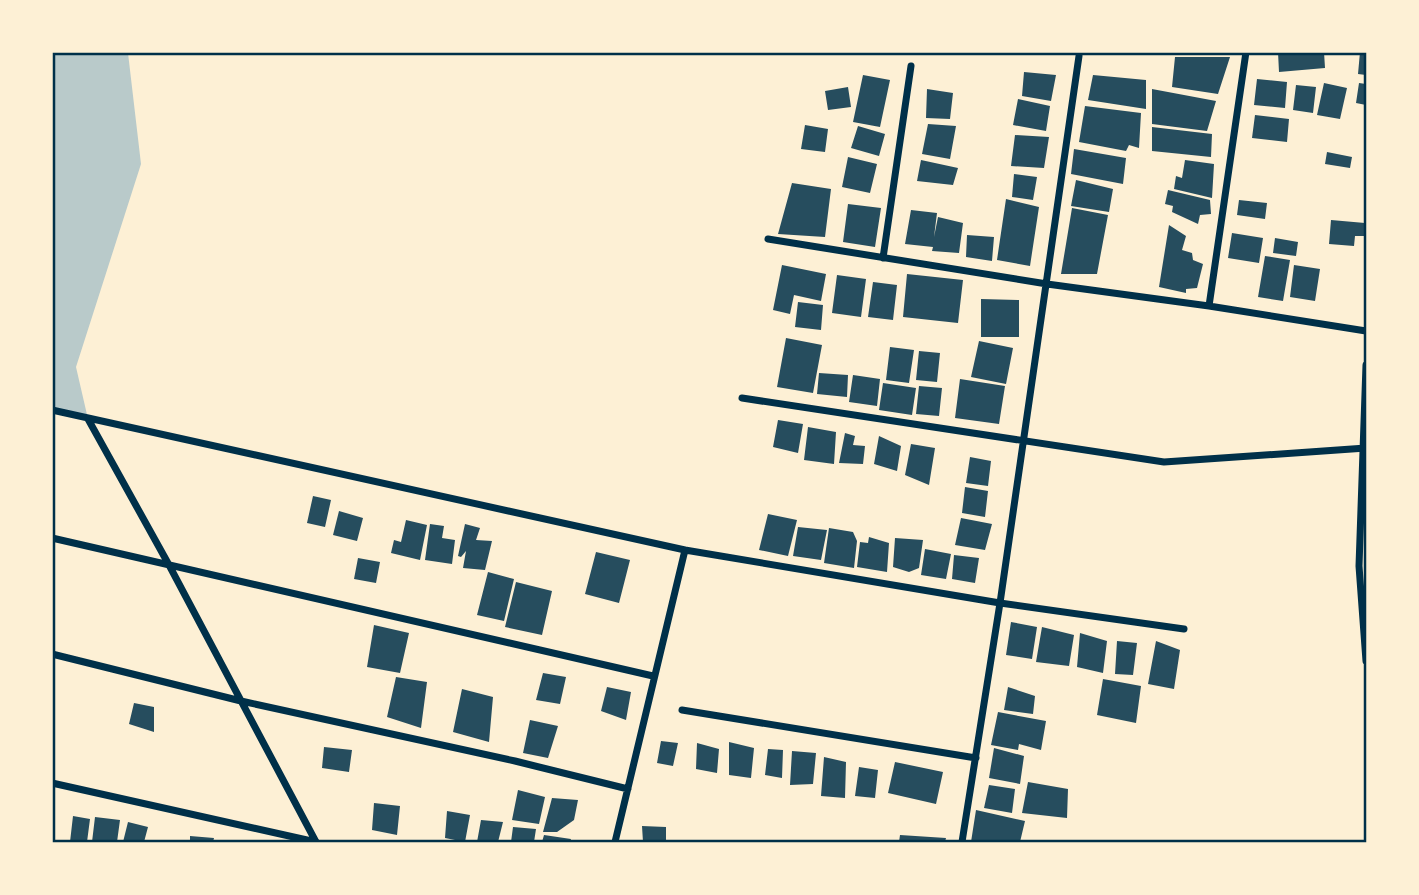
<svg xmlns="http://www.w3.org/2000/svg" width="1419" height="895" viewBox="0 0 1419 895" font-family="Literata,serif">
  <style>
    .green { fill: #b9caca }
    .building { fill: #264d5e }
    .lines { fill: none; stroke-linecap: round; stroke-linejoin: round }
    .minor { stroke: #003049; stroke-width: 7 }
    .neatline { fill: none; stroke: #003049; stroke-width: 2.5 }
  </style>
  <rect width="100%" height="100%" fill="#fdf0d5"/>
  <path class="green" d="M53,53h75l13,111 -65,203 12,52 -35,-9z"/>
  <path class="building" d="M1278,52h46l1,16 -46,4z
    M1360,52h6v23l-8,-1z
    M1175,57h55l-12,37 -46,-7z
    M1024,72l32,3 -5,26 -29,-5z
    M863,75l27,5 -10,47 -27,-5z
    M1093,75l53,5v29l-58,-9z
    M1257,79l30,3 -2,26 -31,-3z
    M1324,83l23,5 -7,31 -23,-4z
    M1359,83l7,1v21l-10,-2z
    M1296,85l20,2 -3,26 -20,-3z
    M848,87l3,20 -23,3 -3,-19z
    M927,89l26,4 -3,26 -24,-1z
    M1152,89l64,12 -9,30 -55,-7z
    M1018,99l32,7 -4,25 -33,-6z
    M1085,106l56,7 -2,35 -10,-3 -3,6 -47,-9z
    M1255,115l34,4 -2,23 -35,-4z
    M928,124l28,2 -6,33 -28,-5z
    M805,125l23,4 -3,23 -24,-3z
    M858,126l27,8 -6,22 -28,-8z
    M1152,127l60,7 -1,23 -59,-6z
    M1015,135l34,2 -5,31 -33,-2z
    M1074,149l52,9 -3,26 -52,-10z
    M1327,152l25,5 -2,11 -25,-4z
    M848,157l29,7 -7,29 -28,-6z
    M921,160l37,8 -5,17 -36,-4z
    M1185,160l29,4 -2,34 -38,-9 2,-13 6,2z
    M1014,174l23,3 -4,23 -21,-3z
    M1076,180l37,9 -4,23 -38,-6z
    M792,183l39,6 -6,48 -47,-3z
    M1168,190l42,10 1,14 -11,1 -2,9 -26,-12 1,-6 -8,-2z
    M1006,199l33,8 -9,59 -33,-6z
    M1239,200l28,3 -2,16 -28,-4z
    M848,204l33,4 -6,39 -32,-5z
    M1072,208l36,7 -11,59h-36z
    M911,210l26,3 -3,24 4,-20 25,6 -4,30 -27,-2 1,-4 -28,-3z
    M1331,220l34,3 -1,13h-9l-1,10 -25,-2z
    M1169,225l17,11 -4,14 10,3 1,7 10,4 -6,24 -11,1v4l-27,-6z
    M1232,233l31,5 -4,25 -31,-5z
    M967,235l27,2 -2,24 -26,-4z
    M1275,238l23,4 -2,14 -23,-3z
    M1265,256l25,4 -7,41 -25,-4z
    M782,265l44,9 -5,27 -27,-6 -4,19 -17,-4z
    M1294,265l26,4 -5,32 -25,-4z
    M907,274l56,6 -5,43 -55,-6z
    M837,275l29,4 -5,38 -29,-4z
    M873,282l24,3 -4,35 -25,-3z
    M981,299l38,1v37h-38z
    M798,302l25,3 -2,25 -26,-3z
    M786,338l36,7 -9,48 -36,-6z
    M979,341l34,7 -7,36 -35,-7z
    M890,347l24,3 -5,33 -23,-3z
    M919,351l21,2 -3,29 -21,-2z
    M819,373l29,2 -1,22 -30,-3z
    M853,375l27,4 -3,27 -28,-4z
    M960,379l45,7 -6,38 -44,-6z
    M883,383l33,5 -4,27 -33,-5z
    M919,386l23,2 -3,28 -23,-2z
    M778,420l25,4 -5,29 -25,-6z
    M808,427l28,5 -2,32 -30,-4z
    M845,433l10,3 -2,9 12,1 -2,18 -24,-1z
    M879,436l22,10 -4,25 -23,-7z
    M911,444l24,4 -6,37 -24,-10z
    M970,457l21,4 -3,25 -22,-3z
    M965,487l23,4 -3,26 -23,-4z
    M313,496l18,4 -6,27 -18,-4z
    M339,511l24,7 -6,23 -24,-6z
    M768,514l29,6 -9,36 -29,-6z
    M961,518l31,6 -7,26 -30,-5z
    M406,520l21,5 -7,35 -29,-7 3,-13 7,2z
    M430,524l14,2 -2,12 13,2 -3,24 -27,-4z
    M465,524l15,4 -4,12 16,1 -7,29 -22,-2 3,-17 -5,6 -3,-1z
    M798,527l29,3 -6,30 -28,-4z
    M829,528l24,4 4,9 -3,27 -30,-5z
    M869,537l20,6 -2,29 -30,-5 3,-25 8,1z
    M895,538l28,2 -4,28 -10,4 -16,-5z
    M925,549l26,5 -5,25 -25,-4z
    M596,552l34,8 -11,43 -34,-9z
    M954,555l25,3 -4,25 -23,-4z
    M358,558l22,4 -4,21 -22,-4z
    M488,572l26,7 -10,42 -27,-6z
    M516,582l36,9 -10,44 -37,-8z
    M1011,622l26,5 -5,32 -26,-4z
    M374,625l35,8 -9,40 -33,-6z
    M1042,627l32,8 -5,31 -33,-4z
    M1080,633l27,8 -4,32 -26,-6z
    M1117,641l20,2 -4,32 -18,-1z
    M1156,641l24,9 -6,39 -26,-5z
    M543,673l23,4 -6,27 -24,-4z
    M396,677l31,5 -6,46 -34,-11z
    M1103,679l38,7 -5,37 -39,-8z
    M607,687l24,5 -5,28 -25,-9z
    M1008,687l27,9 -2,18 -29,-4z
    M462,689l31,8 -4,45 -36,-10z
    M134,703l20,4v25l-25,-8z
    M998,712l48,9 -5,29 -22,-6 -1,6 -27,-5z
    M530,720l28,6 -10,32 -25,-5z
    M661,741l17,2 -5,23 -16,-3z
    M729,742l25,6 -3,30 -22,-3z
    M697,743l22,6 -2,24 -21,-4z
    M324,747l28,3 -3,22 -27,-4z
    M994,748l30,8 -4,28 -31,-6z
    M768,749l15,1 -1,28 -17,-3z
    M792,751l24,2 -3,31 -23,1z
    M824,757l22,5 -1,36 -24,-2z
    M895,762l48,10 -7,32 -48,-11z
    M859,767l19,3 -3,28 -20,-2z
    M1028,782l40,7 -1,29 -45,-5z
    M989,785l26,4 -3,24 -28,-5z
    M518,790l27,7 -6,27 -27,-4z
    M552,798l26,2 -4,20 -17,12h-14z
    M374,803l26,3 -3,29 -25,-5z
    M976,810l49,11 -5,21h-49z
    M447,811l23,4 -5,27 -20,-4z
    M73,816l17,3 -3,23h-17z
    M95,817l25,3 -3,22h-25z
    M481,820l22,2 -5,20h-21z
    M128,822l20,5 -4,15h-21z
    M642,826l24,1v15h-23z
    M513,827l23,2 -2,13h-23z
    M544,835l27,4 -1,3h-28z
    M900,835l46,3 -1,4h-46z
    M190,836l24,2 -1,4h-23z"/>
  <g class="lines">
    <path class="minor" d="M768,239l279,45 162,22 157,25
      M883,258l28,-192
      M1209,306l37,-254
      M1366,365l-7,201 7,95
      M742,398l422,64 202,-14
      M52,410l633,140 315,53 184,26
      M88,419l81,146 147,277
      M52,538l601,138
      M52,654l189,47 274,60 113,28
      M682,710l294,48
      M52,783l264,59
      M615,842l70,-292
      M962,842l38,-239 79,-547"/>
  </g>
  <rect width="1419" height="895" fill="none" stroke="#fdf0d5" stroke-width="108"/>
  <rect x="54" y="54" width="1311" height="787" class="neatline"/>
</svg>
